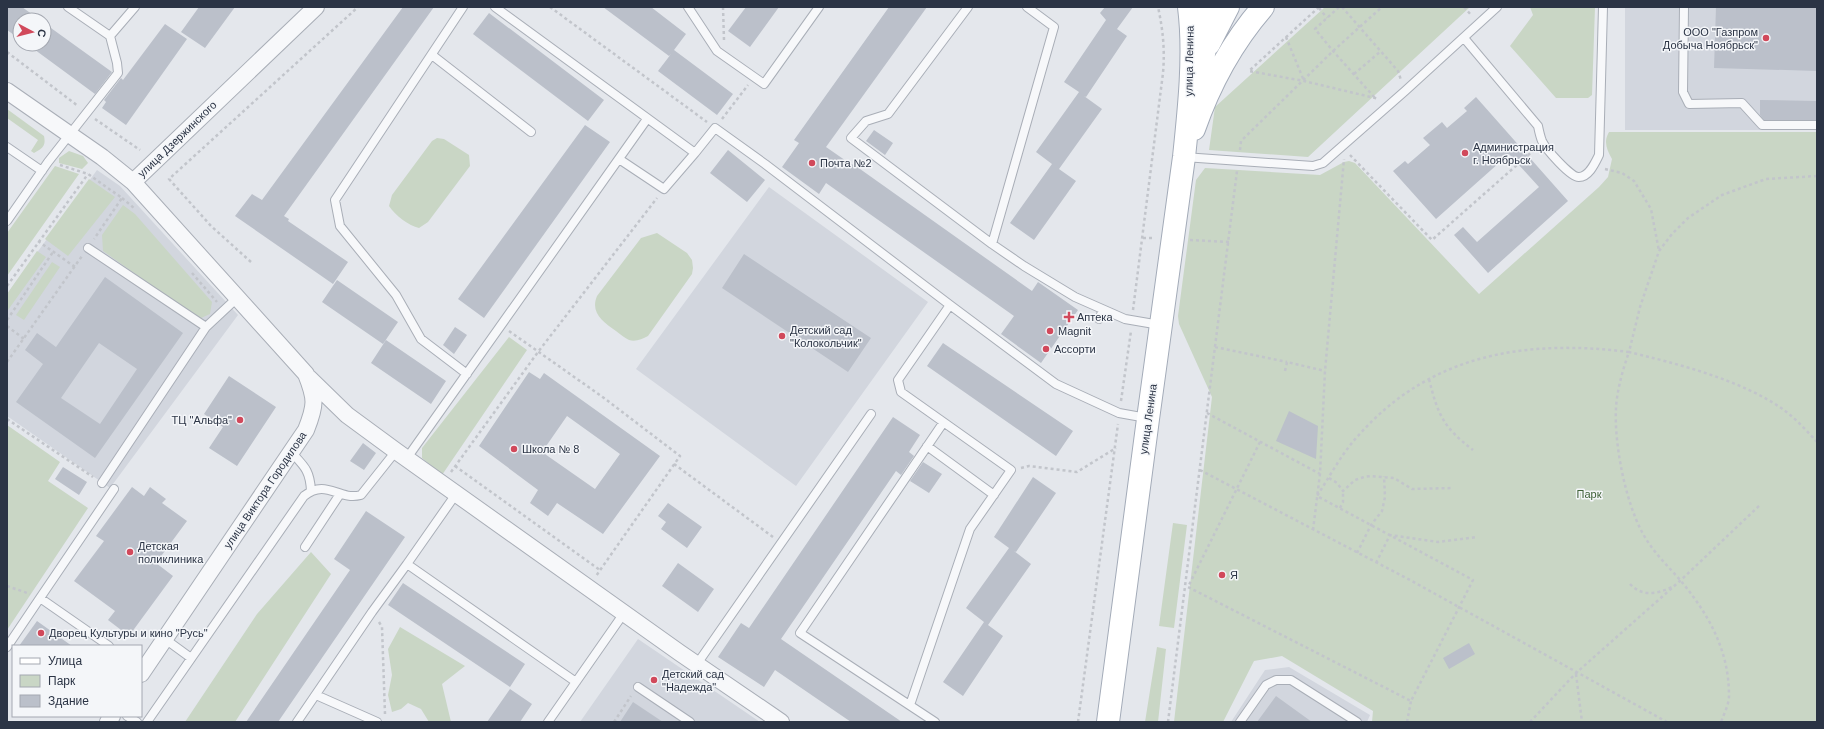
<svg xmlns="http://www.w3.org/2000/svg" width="1824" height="729" viewBox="0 0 1824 729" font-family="Arial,sans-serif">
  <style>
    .built { fill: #d2d6de }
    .green { fill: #c9d6c5 }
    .building { fill: #bbc0ca; fill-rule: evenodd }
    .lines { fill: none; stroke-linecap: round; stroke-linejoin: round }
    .service-casing { stroke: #a9aeb7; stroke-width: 10 }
    .minor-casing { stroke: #a9aeb7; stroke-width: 18 }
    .primary-casing { stroke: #a3abb8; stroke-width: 24 }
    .path { stroke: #c2c5cb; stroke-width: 2.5; stroke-dasharray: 3 3; stroke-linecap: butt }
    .service { stroke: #f7f8fa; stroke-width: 8 }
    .minor { stroke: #f7f8fa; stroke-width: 16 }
    .primary { stroke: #fff; stroke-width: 22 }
    .poi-dot { fill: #d1495b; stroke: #f4f6f9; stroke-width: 1.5 }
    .labels { text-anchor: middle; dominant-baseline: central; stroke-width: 3; stroke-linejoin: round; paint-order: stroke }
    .poi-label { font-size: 11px; fill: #2b3445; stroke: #f4f6f9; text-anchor: start }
    .street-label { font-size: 11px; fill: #2b3445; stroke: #f4f6f9 }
    .park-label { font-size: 11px; fill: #3f6138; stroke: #f4f6f9 }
  </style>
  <rect width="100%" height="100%" fill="#e4e7ec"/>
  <path class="built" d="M1625,7h192v123h-192z
    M97,170l23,16 118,129 -128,173 -103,-72v-122z
    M769,187l159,115 -132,184 -160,-117z
    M638,639l122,83h-180z
    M1289,667l81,48 -3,7h-136l34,-52z"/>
  <path class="green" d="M1325,7h145l-162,150 -99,-7 6,-43z
    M1530,7h65l-3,88 -4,3h-32l-46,-52 23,-31z
    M7,109l37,27c2,10 -1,12 -10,17l-3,-2 7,-11 -31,-22z
    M1609,132h208v590h-445l1,-11 -91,-55 -28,5 -31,61h-49l38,-325 -33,-73 -1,-8 18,-136 9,-12 115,7 24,-13 5,-1 6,2 124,131 120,-107 9,-10 4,-18c-5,-9 -9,-17 -3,-27z
    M437,138l7,1 25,16 1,11 -42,56 -9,6c-10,-2 -24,-13 -30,-22l3,-11 40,-54z
    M69,151l14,5 5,7 -6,6 -23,-6v-5z
    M55,166l24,8 -72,102v-43z
    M89,179l26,18 -47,59 -23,-17z
    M123,205l12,9 77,88 -2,12 -11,5 -96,-68 -1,-16z
    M657,233l30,20 5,7 1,8 -1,6 -44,62c-6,3 -12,6 -19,4 -4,-2 -9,-6 -13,-9 -13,-9 -26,-18 -19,-35l44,-58z
    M37,251l9,6 -38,53 -1,-16z
    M52,262l8,5 -36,53 -8,-5z
    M509,337l18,13 -85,125 -20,-17v-10z
    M7,425l53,37 -12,19 40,27 -81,122z
    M1173,523l14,2 -13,103 -15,-2z
    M311,552l20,22 -96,148h-50l72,-108z
    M400,627l65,39 -23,18 9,38h-22l-8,-13 -13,-6 -7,6 -9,3 -4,-17 4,-20 -4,-26z
    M1157,647l9,2 -8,73h-13z"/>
  <path class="building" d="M7,7h15l18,13h-20v19l-13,-9z
    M199,7h36l-30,41 -24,-16z
    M403,7h31l-150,209 5,3 -1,2 60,41 -15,22 -98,-68 17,-22 10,6z
    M603,7h48l35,27 -12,16 59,44 -16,21 -59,-44 13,-17 -2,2z
    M746,7h33l-29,40 -22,-16z
    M889,7h38l-101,140 26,18 1,-1 179,127 6,-9 40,28 -37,53 -40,-29 13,-18 -188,-133 -7,11 -37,-27 17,-24 -5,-3z
    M1105,7h28l-16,22 10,7 -41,61 -2,-1 18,13 -43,60 17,12 -42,59 -24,-17 42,-59 -16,-12 43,-60 -15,-10 42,-62 -6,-7z
    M1716,7h101v64l-103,-3z
    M489,13l115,87 -16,21 -115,-87z
    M44,23l68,49 -17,22 -68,-50h17z
    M165,24l22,15 -61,86 -24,-17 4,-6 -2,-2 17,-22 2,2z
    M1476,97l92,104 -80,72 -34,-38 9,-8 14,15 62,-55 -30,-33 -73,65 -43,-48 12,-10 3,3 22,-19 -7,-7 19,-16 5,6 20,-17 -3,-3z
    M1760,100l57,1v19h-53l-4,-5z
    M585,125l25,17 -126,176 -26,-19z
    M874,130l19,13 -8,12 -19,-14z
    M728,150l37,30 -18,22 -37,-29z
    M744,254l127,84 -23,34 -126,-84z
    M105,277l78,56 -88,125 -79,-56 27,-38 -18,-14 12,-17 19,14zM99,343l38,26 -37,55 -39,-26z
    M337,280l61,42 -15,22 -61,-42z
    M455,327l12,8 -13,19 -11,-9z
    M386,340l60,41 -15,23 -60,-41z
    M943,343l130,88 -17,25 -129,-90z
    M529,372l11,7 4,-6 116,83 -57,78 -46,-31 -9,13 -18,-13 8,-13 -59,-44zM567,416l53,38 -25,35 -53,-37z
    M229,376l47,31 -39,59 -28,-18 14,-21 -19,-13z
    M1289,411l29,15 -2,33 -40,-18z
    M893,417l27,18 -11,17 5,4 -13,19 -5,-4 -115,168 121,83h-51l-76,-52 -11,17 -46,-30 23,-34 8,5z
    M363,443l13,10 -12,17 -14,-9z
    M923,462l19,12 -13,19 -19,-12z
    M63,467l24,15 -8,13 -24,-16z
    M1033,477l23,16 -40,59 -2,-1 17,13 -43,61 15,11 -40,60 -20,-14 41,-60 -18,-14 43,-60 -15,-11z
    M132,487l12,9 6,-9 16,12 -4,4 25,18 -31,42 17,13 -44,60 -21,-16 7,-9 -41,-30 30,-40 -8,-5z
    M668,503l34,24 -15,21 -26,-19 5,-7 -8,-6z
    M366,511l39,26 -127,185h-32l104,-152 -16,-11z
    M678,563l36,26 -16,23 -36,-26z
    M403,583l122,81 -15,23 -122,-82z
    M37,621l35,25h-53z
    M1469,643l6,11 -26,15 -6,-11z
    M510,689l22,15 -12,18h-33z
    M1276,696l36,26h-55z
    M633,702l30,20h-43z"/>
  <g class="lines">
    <defs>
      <path id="service" d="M68,7l42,29 25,-29
        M463,7l-128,193 5,26 56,69 25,44 46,35
        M495,7l200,146 20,-25 50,36 185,141 106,79 63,29 28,5
        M688,7l29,44 47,33 55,-77
        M968,7l-80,107 -22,7 -15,17 141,106 32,22 51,31 50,22 35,6
        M1684,7l-1,85 6,12 53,-1 20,22h55
        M1464,38l74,88c1,5 2,10 4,15 3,7 29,37 37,36 10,0 16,-14 20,-22l4,-148
        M432,55l99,77
        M7,147l35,24
        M1184,157l129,9 10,-3 82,-72 92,-84
        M619,159l45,30 31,-36
        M7,221l41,-59 70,-89 -1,-10 -7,-27
        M992,244l62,-217 -27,-20
        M88,248l118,79 -104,156
        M1099,319l4,-9
        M206,327l31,-29
        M927,446l67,49
        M291,452c13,14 19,18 20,39
        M407,458l240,-339
        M456,494l-49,70 169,118
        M305,547l35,-53
        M40,598l74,-109
        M165,639l26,19
        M7,647l33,-49 69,48
        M697,664l174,-250
        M638,687l52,35
        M316,695l61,27
        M910,705l60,-176 41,-59 -110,-78 -3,-12 52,-75
        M127,716l10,6
        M147,722l157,-226c23,-18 34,5 57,-1l35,-44
        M297,722l75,-110 35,-48
        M548,722l76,-109
        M935,722l-135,-89 143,-210
        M1240,722l26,-37 10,-5h15l66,42"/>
      <path id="minor" d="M7,91l95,66 31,25 173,192c10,25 10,31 0,56l-165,244
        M133,182l183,-175
        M309,378l38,37 49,36 284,202 101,69
        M108,722l4,-6"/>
      <path id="primary" d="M1209,44l19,-37
        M1198,79c7,-24 11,-46 7,-72
        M1194,129c16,-46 37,-85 69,-122
        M1108,722l40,-303 36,-262c5,-47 11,-103 5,-150"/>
    </defs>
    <use href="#service" class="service-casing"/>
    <use href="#minor" class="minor-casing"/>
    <use href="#primary" class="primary-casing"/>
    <path class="path" d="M550,7l157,115
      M723,7l1,33
      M1319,7l-70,64 55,10 75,18
      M1339,7l-24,22 18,22 42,47
      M1342,7l56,64 3,9
      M1464,7l8,9
      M1319,8l8,10
      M1286,37l18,44
      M7,52l71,54
      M1354,74l27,-23
      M95,119l45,31
      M722,119l26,-34
      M1240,150l1,-9 92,-90 49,-44
      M1350,155l82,85 103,-91
      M60,165l28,9 34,24 -28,41
      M1605,169l17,4 12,8 17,28 8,42
      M1817,176l-51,3 -44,16 -34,23 -16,16 -13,17 -19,56 -11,45c49,12 113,28 155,58 12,9 23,21 33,32
      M122,198l12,10
      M1143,238h12
      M1190,240l39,2
      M38,241l37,26
      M251,262l-40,-36 -42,-47 189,-172
      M192,273l25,29
      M7,286l81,-112
      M1133,310l30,-237c2,-23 0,-43 -5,-66
      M7,320l46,-68
      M7,326l17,13
      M509,331l95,67 76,58 -84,120
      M1215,347l72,15
      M7,362l75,-106
      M1285,371l2,-9 38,9
      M1429,379c9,36 14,48 44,71
      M1121,401l10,-70
      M1207,413l113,61
      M7,419l86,58
      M1260,442l-72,145 223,114 62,-121 -156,-84c13,-20 25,-43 41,-60 72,-82 167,-97 271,-84 -6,17 -12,38 -13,56 -2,35 9,92 26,124 10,19 25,33 39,49 28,34 48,69 48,115 0,8 -5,18 -8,26
      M674,464l99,73
      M455,466l145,104
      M1021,468l8,-2 48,6 39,-24
      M1200,470l210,110 257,142
      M451,472l87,-120 119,-154
      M1329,478l8,5 6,8 12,-11 9,-3 7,-1 23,2 18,11 41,-1
      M1340,508l3,-6v-11
      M1313,530l7,-56 5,-103 19,-212
      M1357,553l14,-28 11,-14 3,-14 -1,-21
      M1376,563l14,-28 48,7 39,-5
      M1630,584c12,13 27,10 42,3
      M7,586l23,8
      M379,622l3,5 3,87
      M1576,674l6,48
      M614,722l17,-26
      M1078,722l40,-298
      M1168,722l69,-551
      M1407,722l4,-21
      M1530,722l46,-49 105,-93 79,-75"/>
    <use href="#service" class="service"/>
    <use href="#minor" class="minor"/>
    <use href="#primary" class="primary"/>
  </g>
  <g class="poi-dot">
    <circle cx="1766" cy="38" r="4"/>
    <circle cx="1465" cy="153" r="4"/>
    <circle cx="812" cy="163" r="4"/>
    <path d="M1067 311h4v4h4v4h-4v4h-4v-4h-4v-4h4z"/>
    <circle cx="1050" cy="331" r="4"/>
    <circle cx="782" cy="336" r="4"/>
    <circle cx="1046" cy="349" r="4"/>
    <circle cx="240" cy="420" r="4"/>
    <circle cx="514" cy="449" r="4"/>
    <circle cx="130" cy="552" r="4"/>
    <circle cx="1222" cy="575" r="4"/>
    <circle cx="41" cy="633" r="4"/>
    <circle cx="654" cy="680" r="4"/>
  </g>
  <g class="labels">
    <g class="poi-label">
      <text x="1758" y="32" text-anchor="end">ООО "Газпром<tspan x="1758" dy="13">Добыча Ноябрьск"</tspan></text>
      <text x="1473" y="147">Администрация<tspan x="1473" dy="13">г. Ноябрьск</tspan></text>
      <text x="820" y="163">Почта №2</text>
      <text x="1077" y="317">Аптека</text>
      <text x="790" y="330">Детский сад<tspan x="790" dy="13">"Колокольчик"</tspan></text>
      <text x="1058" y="331">Magnit</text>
      <text x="1054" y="349">Ассорти</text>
      <text x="232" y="420" text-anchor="end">ТЦ "Альфа"</text>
      <text x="522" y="449">Школа № 8</text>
      <text x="138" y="546">Детская<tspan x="138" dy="13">поликлиника</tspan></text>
      <text x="1230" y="575">Я</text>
      <text x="49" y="633">Дворец Культуры и кино "Русь"</text>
      <text x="662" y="674">Детский сад<tspan x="662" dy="13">"Надежда"</tspan></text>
    </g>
    <g class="street-label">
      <text transform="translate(1189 61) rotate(-89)">улица Ленина</text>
      <text transform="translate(177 139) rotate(-44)">улица Дзержинского</text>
      <text transform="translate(1148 419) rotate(-82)">улица Ленина</text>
      <text transform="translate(265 490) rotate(-56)">улица Виктора Городилова</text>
    </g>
    <g class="park-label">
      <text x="1589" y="494">Парк</text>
    </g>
  </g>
  <rect width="1824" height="729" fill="none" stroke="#2b3445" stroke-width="16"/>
  <rect x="12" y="645" width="130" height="72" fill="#f4f6f9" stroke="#a4a8b1"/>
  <rect x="20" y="658" width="20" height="6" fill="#ffffff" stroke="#a4a8b1"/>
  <text x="48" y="665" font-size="12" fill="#2b3445">Улица</text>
  <rect x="20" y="675" width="20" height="12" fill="#c9d6c5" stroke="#a4a8b1"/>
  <text x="48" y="685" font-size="12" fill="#2b3445">Парк</text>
  <rect x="20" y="695" width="20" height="12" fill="#bbc0ca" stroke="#a4a8b1"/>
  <text x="48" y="705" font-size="12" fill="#2b3445">Здание</text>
  <g transform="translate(32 32) rotate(97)"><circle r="19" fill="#f4f6f9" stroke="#a4a8b1"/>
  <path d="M0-3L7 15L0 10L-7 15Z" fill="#d1495b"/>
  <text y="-6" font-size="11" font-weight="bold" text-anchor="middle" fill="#2b3445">С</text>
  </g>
</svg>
